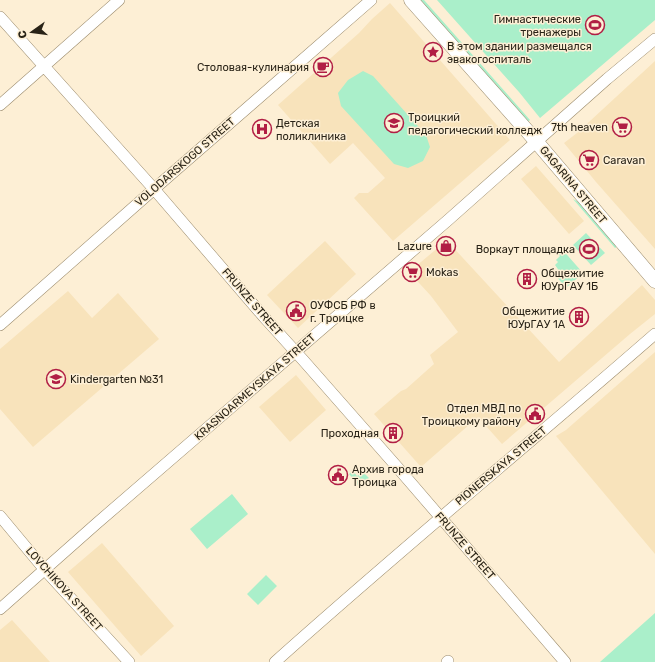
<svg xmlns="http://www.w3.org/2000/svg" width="655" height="662" viewBox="0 0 655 662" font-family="Rubik,sans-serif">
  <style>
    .built { fill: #f8e3bb }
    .green { fill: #aaefca }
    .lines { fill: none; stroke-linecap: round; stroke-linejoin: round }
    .minor-casing { stroke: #9a8a6b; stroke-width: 12 }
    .major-casing { stroke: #9a8a6b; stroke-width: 15 }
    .minor { stroke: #fff; stroke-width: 11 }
    .major { stroke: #fff; stroke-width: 14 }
    .labels { text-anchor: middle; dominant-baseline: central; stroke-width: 3; stroke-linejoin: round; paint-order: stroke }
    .poi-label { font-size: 11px; fill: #292317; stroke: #fdefd5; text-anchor: start }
    .street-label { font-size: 11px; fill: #292317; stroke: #fdefd5 }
  </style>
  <rect width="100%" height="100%" fill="#fdefd5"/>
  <path class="built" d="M390,3l120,137 -117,101 -39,-43 5,-5h9l17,-15 -32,-35 -23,21 -52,-59 81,-72 13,-14z
    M655,61v188l-59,-67 -32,-39 13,-10z
    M536,166l48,55 -15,13 -48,-55z
    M325,241l31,33 -58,54 -31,-33z
    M446,241l4,3 109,118 83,-77 13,15v14l-25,20 -128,110 -24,-27 -57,50 -47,-53 27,-23 5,-2 28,-25 -4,-9 28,-23 -27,-36 -22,-24z
    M68,291l24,27 26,-25 41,46 -126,108 -33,-38v-60z
    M655,352v202l-99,-118 10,-6z
    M296,375l30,35 -36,32 -31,-35z
    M102,543l72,83 -33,30 -73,-84z
    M12,620l38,42h-50v-32z"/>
  <path class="green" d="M417,0h7l106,120 -4,3z
    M437,0h218v20l-115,98 -21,-26z
    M363,71l10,5 53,59 4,12 -7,14 -15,7 -14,-4 -53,-58 -3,-13 10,-13z
    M573,199l11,6 35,40 -4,3z
    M586,233l19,20 -14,12 -18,-20z
    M561,248l22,25 -17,15 -10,-12 4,-4 -5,-7 3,-3 -2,-2 4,-4 -3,-4z
    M353,471l4,5 3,-2 1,1 3,-2 5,5 -3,3 -3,-2 -2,2 2,2 -4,3 -5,-4 1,-1 -6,-7z
    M232,494l16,20 -41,35 -17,-20z
    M266,575l11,11 -19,19 -11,-11z
    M655,613v49h-55z"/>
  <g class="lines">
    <defs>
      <path id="minor" d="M0,17l154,172 110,128 39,43 95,108 167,194
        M0,105l119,-105
        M0,325l161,-142 210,-183
        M0,516l45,54 84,92
        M0,609l96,-85 351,-303 160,-142 48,-40
        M275,662c125,-112 254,-218 380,-328
        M447,662l1,-1"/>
      <path id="major" d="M411,0l118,133 126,148"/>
    </defs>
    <use href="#minor" class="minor-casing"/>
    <use href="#major" class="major-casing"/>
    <use href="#minor" class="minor"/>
    <use href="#major" class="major"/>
  </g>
  <defs>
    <symbol id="stadium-ring" viewBox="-11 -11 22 22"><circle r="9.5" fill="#fdefd5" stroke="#b11e44" stroke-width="1.5"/><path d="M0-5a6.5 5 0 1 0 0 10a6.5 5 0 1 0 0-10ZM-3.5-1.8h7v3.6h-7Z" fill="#b11e44"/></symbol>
    <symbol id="sight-ring" viewBox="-11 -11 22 22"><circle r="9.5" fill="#fdefd5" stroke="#b11e44" stroke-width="1.5"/><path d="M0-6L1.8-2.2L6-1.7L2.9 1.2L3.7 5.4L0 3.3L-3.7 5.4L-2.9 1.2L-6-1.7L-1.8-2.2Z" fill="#b11e44"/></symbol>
    <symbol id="cafe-ring" viewBox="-11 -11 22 22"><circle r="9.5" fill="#fdefd5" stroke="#b11e44" stroke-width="1.5"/><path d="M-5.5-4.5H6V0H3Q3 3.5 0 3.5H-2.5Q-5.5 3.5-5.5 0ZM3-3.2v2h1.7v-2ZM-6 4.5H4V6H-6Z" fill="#b11e44"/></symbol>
    <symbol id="university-ring" viewBox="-11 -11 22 22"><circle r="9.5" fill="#fdefd5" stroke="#b11e44" stroke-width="1.5"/><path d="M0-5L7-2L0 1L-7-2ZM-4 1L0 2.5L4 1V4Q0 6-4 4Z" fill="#b11e44"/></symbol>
    <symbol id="supermarket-ring" viewBox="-11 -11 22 22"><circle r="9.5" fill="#fdefd5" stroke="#b11e44" stroke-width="1.5"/><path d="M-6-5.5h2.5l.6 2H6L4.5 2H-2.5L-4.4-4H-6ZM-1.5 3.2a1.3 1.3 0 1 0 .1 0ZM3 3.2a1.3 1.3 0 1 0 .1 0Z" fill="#b11e44"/></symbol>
    <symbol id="hospital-ring" viewBox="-11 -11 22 22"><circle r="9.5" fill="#fdefd5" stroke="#b11e44" stroke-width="1.5"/><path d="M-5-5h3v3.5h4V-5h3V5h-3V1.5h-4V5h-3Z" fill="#b11e44"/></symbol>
    <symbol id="shop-ring" viewBox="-11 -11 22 22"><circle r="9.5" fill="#fdefd5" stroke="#b11e44" stroke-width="1.5"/><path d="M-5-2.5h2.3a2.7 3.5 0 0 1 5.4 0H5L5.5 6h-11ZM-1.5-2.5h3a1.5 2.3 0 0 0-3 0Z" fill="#b11e44"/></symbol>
    <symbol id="building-ring" viewBox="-11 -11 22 22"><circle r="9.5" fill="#fdefd5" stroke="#b11e44" stroke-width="1.5"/><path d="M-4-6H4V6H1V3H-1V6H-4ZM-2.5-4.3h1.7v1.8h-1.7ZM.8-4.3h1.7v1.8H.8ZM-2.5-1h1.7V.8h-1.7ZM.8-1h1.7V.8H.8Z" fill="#b11e44"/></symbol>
    <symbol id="civic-ring" viewBox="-11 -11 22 22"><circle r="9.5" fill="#fdefd5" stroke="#b11e44" stroke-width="1.5"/><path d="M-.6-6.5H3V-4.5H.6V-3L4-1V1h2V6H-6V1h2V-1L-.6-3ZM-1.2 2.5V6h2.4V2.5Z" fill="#b11e44"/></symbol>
    <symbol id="school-ring" viewBox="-11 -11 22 22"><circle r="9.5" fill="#fdefd5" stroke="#b11e44" stroke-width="1.5"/><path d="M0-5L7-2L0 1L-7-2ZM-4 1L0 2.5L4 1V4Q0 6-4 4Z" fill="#b11e44"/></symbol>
  </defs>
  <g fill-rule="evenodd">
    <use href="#stadium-ring" x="584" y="14" width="22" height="22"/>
    <use href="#sight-ring" x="422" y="41" width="22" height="22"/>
    <use href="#cafe-ring" x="312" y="56" width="22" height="22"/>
    <use href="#university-ring" x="383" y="112" width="22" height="22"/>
    <use href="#supermarket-ring" x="611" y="116" width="22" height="22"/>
    <use href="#hospital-ring" x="251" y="118" width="22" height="22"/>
    <use href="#supermarket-ring" x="578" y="149" width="22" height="22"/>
    <use href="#shop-ring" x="435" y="235" width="22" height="22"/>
    <use href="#stadium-ring" x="578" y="238" width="22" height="22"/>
    <use href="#supermarket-ring" x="401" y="261" width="22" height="22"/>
    <use href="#building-ring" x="516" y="268" width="22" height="22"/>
    <use href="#civic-ring" x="285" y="300" width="22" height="22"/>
    <use href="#building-ring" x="568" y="306" width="22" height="22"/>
    <use href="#school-ring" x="45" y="368" width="22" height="22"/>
    <use href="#civic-ring" x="524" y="403" width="22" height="22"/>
    <use href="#building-ring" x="382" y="422" width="22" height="22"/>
    <use href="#civic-ring" x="327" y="464" width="22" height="22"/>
  </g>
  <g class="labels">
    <g class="poi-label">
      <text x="581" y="19" text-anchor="end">Гимнастические<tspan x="581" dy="13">тренажеры</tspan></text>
      <text x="447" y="46">В этом здании размещался<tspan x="447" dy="13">эвакогоспиталь</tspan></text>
      <text x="309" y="67" text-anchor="end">Столовая-кулинария</text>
      <text x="408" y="117">Троицкий<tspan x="408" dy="13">педагогический колледж</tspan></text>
      <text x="276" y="123">Детская<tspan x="276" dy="13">поликлиника</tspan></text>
      <text x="608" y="127" text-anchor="end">7th heaven</text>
      <text x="603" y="160">Caravan</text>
      <text x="432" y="246" text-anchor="end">Lazure</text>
      <text x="575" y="249" text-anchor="end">Воркаут площадка</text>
      <text x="426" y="272">Mokas</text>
      <text x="541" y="273">Общежитие<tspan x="541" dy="13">ЮУрГАУ 1Б</tspan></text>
      <text x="310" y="305">ОУФСБ РФ в<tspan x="310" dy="13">г. Троицке</tspan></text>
      <text x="565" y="311" text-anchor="end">Общежитие<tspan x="565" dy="13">ЮУрГАУ 1А</tspan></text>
      <text x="70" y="379">Kindergarten №31</text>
      <text x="521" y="408" text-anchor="end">Отдел МВД по<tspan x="521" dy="13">Троицкому району</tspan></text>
      <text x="379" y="433" text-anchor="end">Проходная</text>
      <text x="352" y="469">Архив города<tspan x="352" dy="13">Троицка</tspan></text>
    </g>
    <g class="street-label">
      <text transform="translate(185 162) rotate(-41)">VOLODARSKOGO STREET</text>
      <text transform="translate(573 185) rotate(50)">GAGARINA STREET</text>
      <text transform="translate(252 302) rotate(49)">FRUNZE STREET</text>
      <text transform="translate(255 387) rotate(-41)">KRASNOARMEYSKAYA STREET</text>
      <text transform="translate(501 466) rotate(-40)">PIONERSKAYA STREET</text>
      <text transform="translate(465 546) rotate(49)">FRUNZE STREET</text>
      <text transform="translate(64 589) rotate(48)">LOVCHIKOVA STREET</text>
    </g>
  </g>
  <g transform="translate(32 32) rotate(256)" stroke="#fdefd5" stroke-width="3" paint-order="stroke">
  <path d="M0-3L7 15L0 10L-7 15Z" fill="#292317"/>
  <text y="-6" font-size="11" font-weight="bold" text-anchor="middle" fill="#292317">С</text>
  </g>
</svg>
